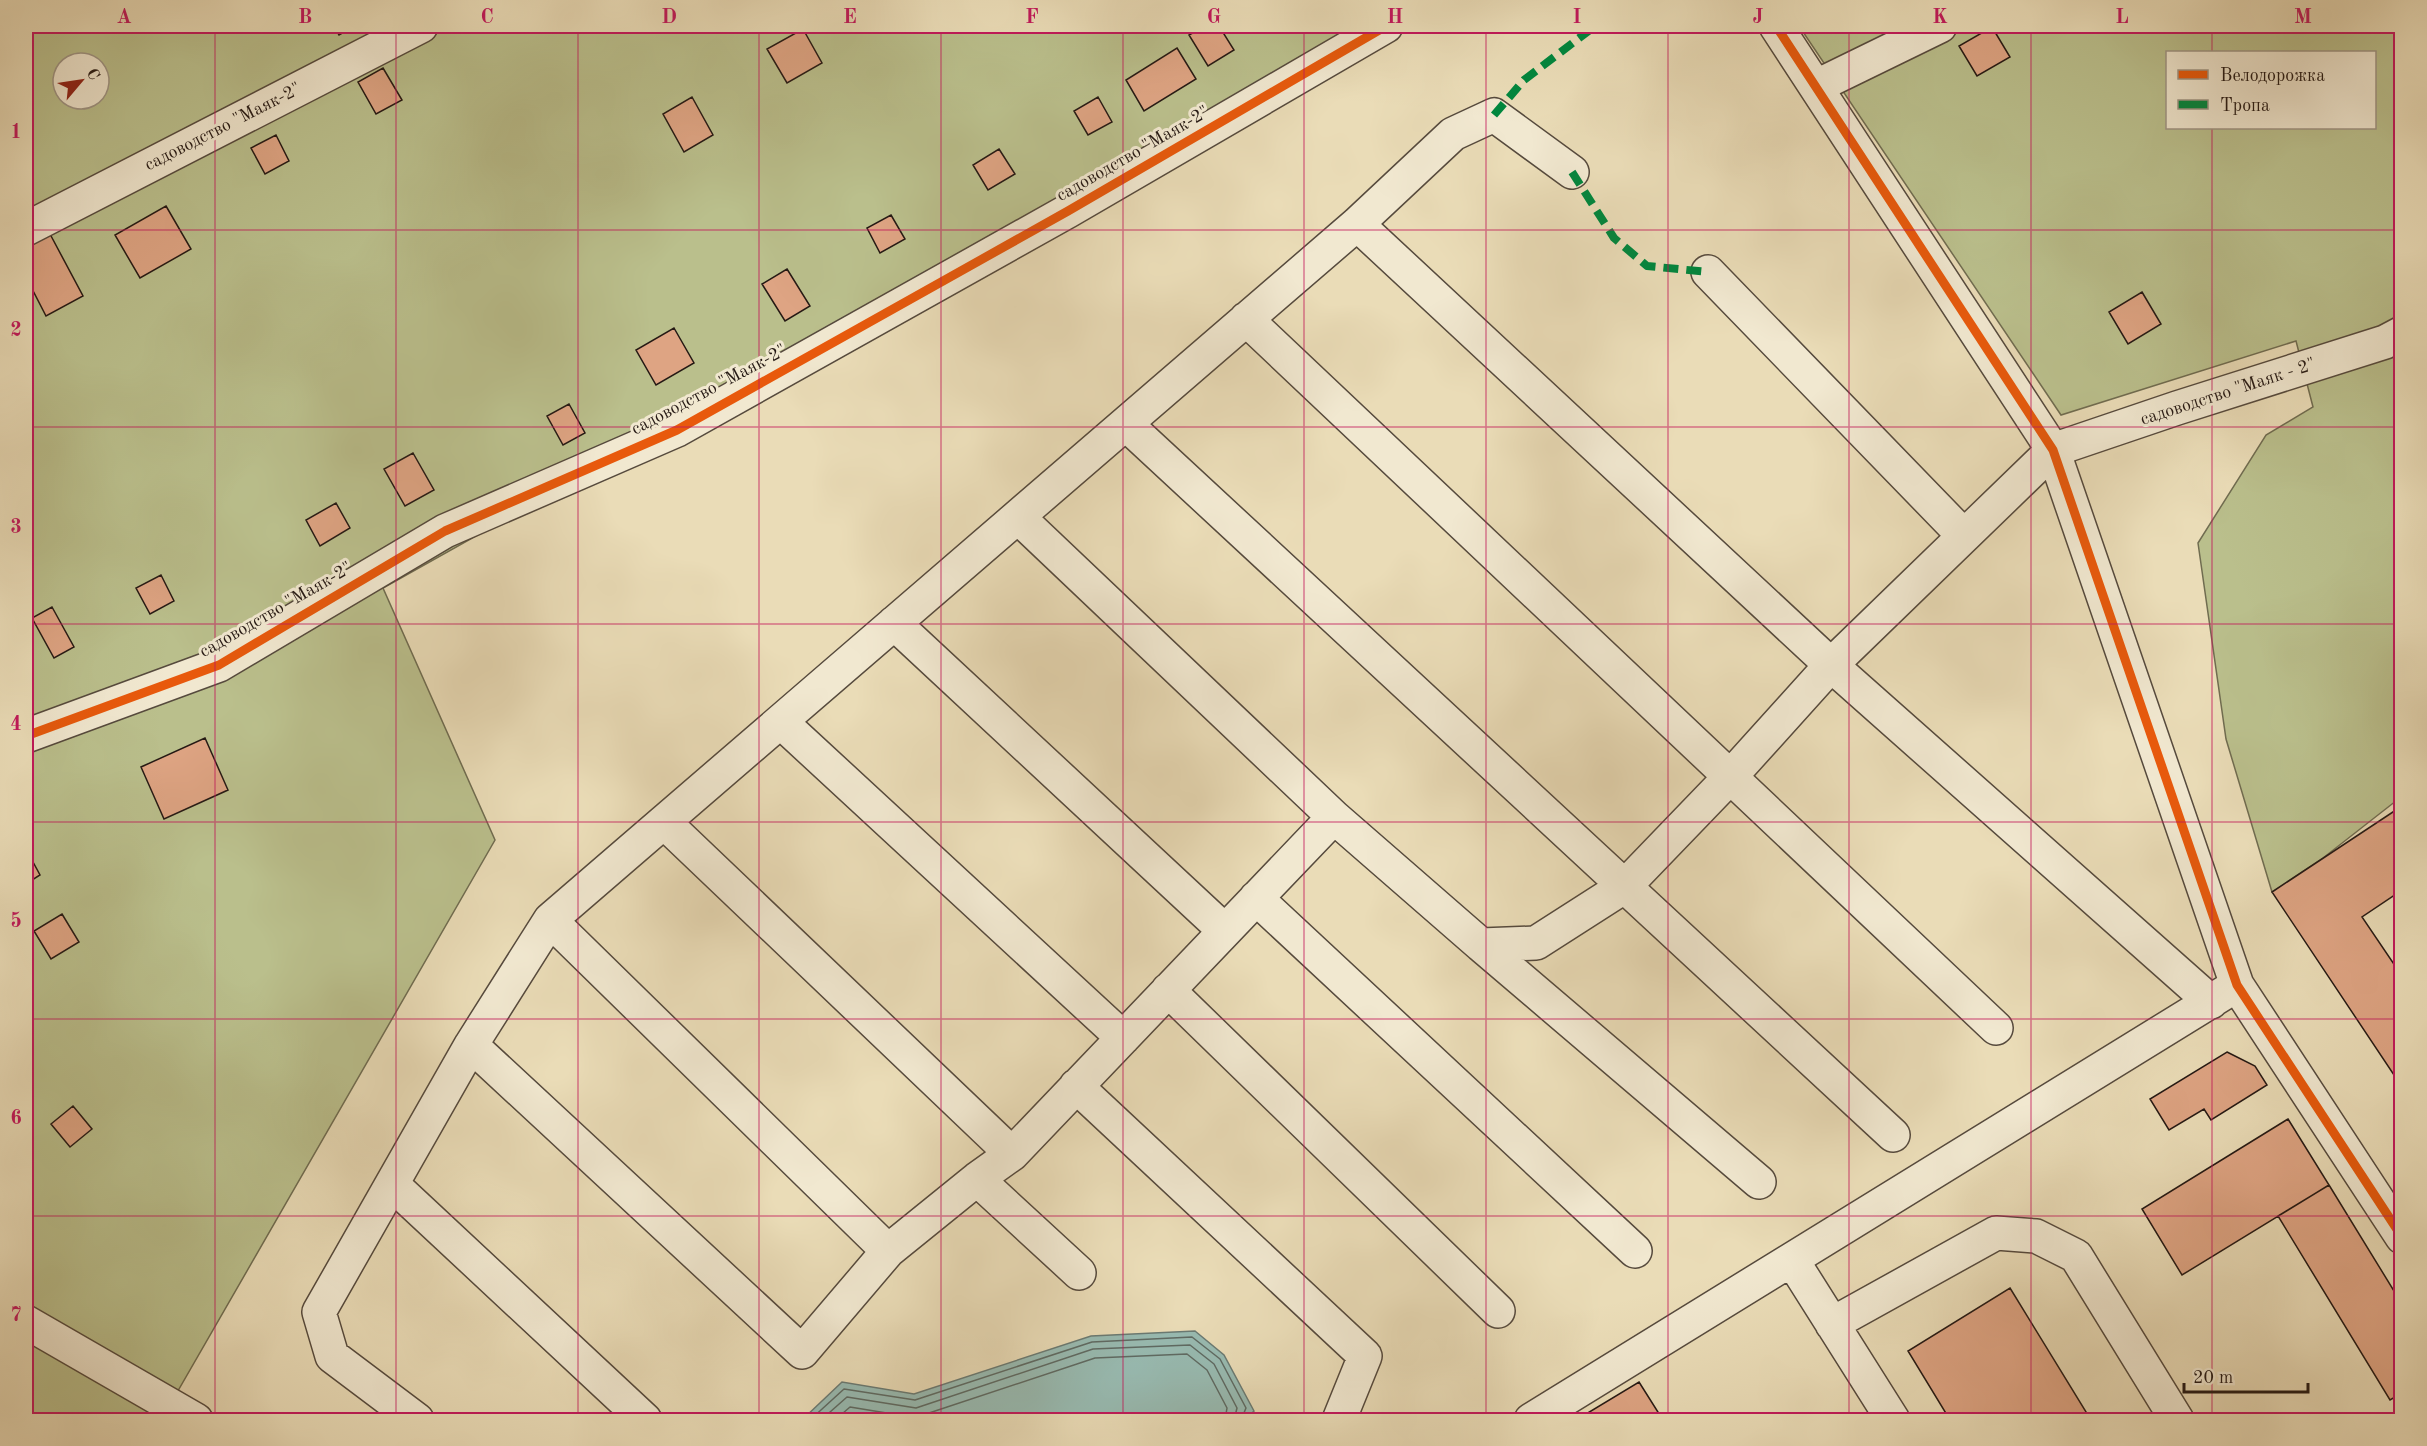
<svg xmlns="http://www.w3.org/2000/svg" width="2427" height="1446" viewBox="0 0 2427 1446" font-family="'Old Standard TT',serif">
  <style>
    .green { fill: #babf8c; stroke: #706c50; stroke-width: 1.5; fill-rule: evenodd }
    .water { fill: #98bbb2; stroke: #6a7a73; stroke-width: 1.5 }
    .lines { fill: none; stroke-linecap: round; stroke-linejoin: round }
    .shore { stroke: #5e6a63; stroke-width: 1.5 }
    .building { fill: #dea483; stroke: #251914; stroke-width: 1.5 }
    .minor-casing { stroke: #564a3d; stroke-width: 36 }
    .minor { stroke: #f1e8d0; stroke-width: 33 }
    .quiet { stroke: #00873e; stroke-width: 8; stroke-dasharray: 15 8; stroke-linecap: butt }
    .cycleway-casing { stroke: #f1e8d0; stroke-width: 13 }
    .cycleway { stroke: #e8590c; stroke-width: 9 }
    .grid { fill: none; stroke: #c2185b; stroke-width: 1.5; stroke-opacity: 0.55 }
    .labels { text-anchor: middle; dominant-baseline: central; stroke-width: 6; stroke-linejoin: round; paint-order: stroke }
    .street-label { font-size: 18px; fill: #251914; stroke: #f1e8d0 }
    .neatline { fill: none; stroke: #c2185b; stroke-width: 2 }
    .grid-label { font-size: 20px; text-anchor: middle; font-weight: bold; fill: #c2185b }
  </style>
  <rect width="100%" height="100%" fill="#eadcb7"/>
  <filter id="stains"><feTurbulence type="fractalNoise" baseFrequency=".00333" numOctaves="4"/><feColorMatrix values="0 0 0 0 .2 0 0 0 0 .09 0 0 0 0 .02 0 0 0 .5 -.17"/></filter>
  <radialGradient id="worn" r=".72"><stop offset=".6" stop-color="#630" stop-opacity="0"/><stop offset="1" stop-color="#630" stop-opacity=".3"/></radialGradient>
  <path class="green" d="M26,26h1361l-1004,562 112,252 -324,563 26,17h-171zM63,63h36v36h-36z
    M1799,26h602v771l-78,61 -51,34 -46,-153 -28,-196 68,-108 47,-28 -17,-66 -235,74zM2168,52h206v76h-206z"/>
  <path class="water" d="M1195,1331l29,24 30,56 -9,9h-443l40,-38 72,12 177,-58z"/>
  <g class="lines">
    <path class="shore" d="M810,1420l34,-31 71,11 177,-58 100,-5 28,22 26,49 -5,12
      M821,1420l26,-23 69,11 177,-59 97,-4 24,19 23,44 -3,12
      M835,1420l15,-13 61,10 9,-1 175,-58 92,-4 20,16 20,38 -2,12"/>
  </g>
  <path class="building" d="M334,26h21l-16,9z
    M1205,26h14l15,24 -26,16 -19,-31z
    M1992,27l18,30 -33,19 -18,-30z
    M803,29l19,34 -35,20 -20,-34z
    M1177,48l19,31 -52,32 -18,-31z
    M383,68l19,32 -26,14 -18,-32z
    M692,97l21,38 -29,17 -21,-38z
    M1098,97l14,25 -24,13 -14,-24z
    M276,135l13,26 -24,13 -14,-26z
    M999,149l16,25 -27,16 -15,-25z
    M166,206l25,43 -51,29 -25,-43z
    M891,215l14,24 -25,14 -13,-25z
    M50,234l33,62 -37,20 -20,-39v-30z
    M787,269l23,37 -25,15 -23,-37z
    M2142,292l19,32 -33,20 -19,-32z
    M674,328l20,35 -38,22 -20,-35z
    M569,404l16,29 -22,12 -16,-29z
    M413,453l21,37 -29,16 -21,-37z
    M336,503l14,25 -30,18 -14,-26z
    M161,575l13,26 -24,13 -14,-26z
    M52,607l22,40 -20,11 -22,-40z
    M205,738l23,52 -64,29 -23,-52z
    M2402,806v84l-40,27 40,59v111l-130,-195z
    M26,849l14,26 -14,9z
    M62,914l17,28 -28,17 -17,-28z
    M2227,1052l28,14 12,19 -56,35 -7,-11 -35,21 -19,-31z
    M73,1106l19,23 -22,18 -19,-23z
    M2288,1119l41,66 -147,90 -40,-66z
    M2329,1185l73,119v89l-12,7 -112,-184z
    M2010,1288l81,132h-141l-42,-69z
    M1639,1382l24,38h-87z"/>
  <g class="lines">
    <defs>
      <path id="minor" d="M1776,26l277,424 184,535 165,252
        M1817,86l123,-60
        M1357,224l474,441 380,337
        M26,229l395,-203
        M1708,272l256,264
        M1246,319l750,709
        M1126,424l767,711
        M1018,517l316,300 147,128 55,-2 89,-57 105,-109 101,-112 222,-215 124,-42 208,-66 17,-9
        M894,623l331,308
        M781,722l342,316
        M26,736l193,-71 226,-134 232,-101 391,-219 318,-185
        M664,822l348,332
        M1256,898l379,353
        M550,920l338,331
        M1481,945l278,237
        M1168,990l330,321
        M471,1045l331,307 86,-101 89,-72 35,-25 322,-337
        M1076,1086l289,270 -26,64
        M977,1179l102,94
        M392,1184l253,236
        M1792,1260l101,160
        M26,1322l170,98
        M1832,1324l164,-91 40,3 40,20 101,164
        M417,1420l-85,-64 -13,-44 152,-267 79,-125 807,-696 96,-90 41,-19 78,57
        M1531,1420l698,-430"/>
    </defs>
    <use href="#minor" class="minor-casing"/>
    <use href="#minor" class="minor"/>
    <path class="quiet" d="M1494,115l30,-35 71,-54
      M1572,172l42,66 33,28 61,6"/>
    <defs>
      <path id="cycleway" d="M1776,26l277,424 184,535 165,252
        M26,736l193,-71 226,-134 232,-101 391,-219 318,-185"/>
    </defs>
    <use href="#cycleway" class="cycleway-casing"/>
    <use href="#cycleway" class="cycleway"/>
  </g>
  <path class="grid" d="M215,26v1394M396,26v1394M578,26v1394M759,26v1394M941,26v1394M1123,26v1394M1304,26v1394M1486,26v1394M1668,26v1394M1849,26v1394M2031,26v1394M2212,26v26M2212,128v1292M26,230h2376M26,427h2376M26,624h2376M26,822h2376M26,1019h2376M26,1216h2376"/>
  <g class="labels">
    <g class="street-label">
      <text transform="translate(223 127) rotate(-27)">садоводство "Маяк-2"</text>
      <text transform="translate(1133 154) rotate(-30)">садоводство "Маяк-2"</text>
      <text transform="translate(709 390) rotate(-28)">садоводство "Маяк-2"</text>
      <text transform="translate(2228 392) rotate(-18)">садоводство "Маяк - 2"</text>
      <text transform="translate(276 610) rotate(-30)">садоводство "Маяк-2"</text>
    </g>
  </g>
  <rect width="2427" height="1446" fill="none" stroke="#eadcb7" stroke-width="66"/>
  <rect x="2166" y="51" width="210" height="78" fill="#f1e8d0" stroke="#9f9585" stroke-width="1.5"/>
  <rect x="2178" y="70" width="30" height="9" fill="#e8590c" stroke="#9f9585" stroke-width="1.5"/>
  <text x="2220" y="81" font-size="18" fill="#251914">Велодорожка</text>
  <rect x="2178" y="100" width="30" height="9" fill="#00873e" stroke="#9f9585" stroke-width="1.5"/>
  <text x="2220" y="111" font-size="18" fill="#251914">Тропа</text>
  <g transform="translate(81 81) rotate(61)"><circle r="28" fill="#f1e8d0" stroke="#9f9585" stroke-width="1.5"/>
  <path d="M0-4.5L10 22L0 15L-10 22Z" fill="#8f2418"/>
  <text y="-9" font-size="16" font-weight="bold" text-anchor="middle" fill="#251914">С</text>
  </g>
  <path d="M2184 1383v9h124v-9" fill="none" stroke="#251914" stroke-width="3"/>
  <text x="2193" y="1383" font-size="18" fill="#251914" stroke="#f1e8d0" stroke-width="4.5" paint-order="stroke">20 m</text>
  <rect x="33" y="33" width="2361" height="1380" class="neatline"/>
  <g class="grid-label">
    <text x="124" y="23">A</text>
    <text x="305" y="23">B</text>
    <text x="487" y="23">C</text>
    <text x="669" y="23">D</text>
    <text x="850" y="23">E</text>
    <text x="1032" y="23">F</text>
    <text x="1214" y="23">G</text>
    <text x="1395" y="23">H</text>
    <text x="1577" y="23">I</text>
    <text x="1758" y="23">J</text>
    <text x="1940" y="23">K</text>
    <text x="2122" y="23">L</text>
    <text x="2303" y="23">M</text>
    <text x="16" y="138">1</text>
    <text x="16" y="336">2</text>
    <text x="16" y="533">3</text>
    <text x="16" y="730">4</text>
    <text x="16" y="927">5</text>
    <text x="16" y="1124">6</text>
    <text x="16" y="1321">7</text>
  </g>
  <rect width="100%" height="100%" filter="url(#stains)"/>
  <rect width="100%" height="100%" fill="url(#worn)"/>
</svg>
